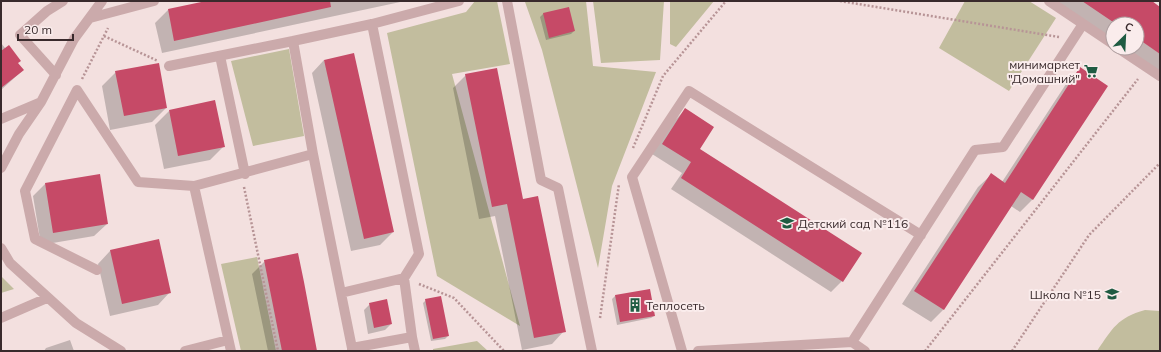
<svg xmlns="http://www.w3.org/2000/svg" width="1161" height="352" viewBox="0 0 1161 352" font-family="Mulish,sans-serif">
  <style>
    .park { fill: #c2bd9e }
    .shadow { fill: #0003 }
    .building { fill: #c64a67 }
    .lines { fill: none; stroke-linecap: round; stroke-linejoin: round }
    .path { stroke: #b79496; stroke-width: 2.5; stroke-dasharray: 2 2; stroke-linecap: butt }
    .service { stroke: #cbaaab; stroke-width: 10 }
    .labels { text-anchor: middle; dominant-baseline: central; stroke-width: 4; stroke-linejoin: round; paint-order: stroke }
    .poi-label { font-size: 12px; fill: #392a2c; stroke: #faecec; text-anchor: end }
  </style>
  <rect width="100%" height="100%" fill="#f3e0df"/>
  <path class="park" d="M475,1h22l13,63 -58,10 68,252 -83,-50 -50,-243 79,-21z
    M541,1h45l7,65 63,6 -44,114 -14,82 -56,-218 -17,-48z
    M593,1h71l-4,59 -59,3z
    M670,1h44l-38,46 -6,-3z
    M965,1h64l27,17 -47,73 -70,-43z
    M289,49l15,87 -51,10 -22,-85z
    M257,257l19,94h-35l-20,-87z
    M1,276l13,13 -13,4z
    M1145,310l15,1v40h-63c16,-23 20,-33 48,-41z
    M477,341l11,10h-55v-2z"/>
  <path class="shadow" d="M211,1h194l-243,52 -7,-30 13,-13z
    M1050,1h100l10,7v66l-39,-26h16v-24h-24v19z
    M568,8l6,23 -3,3 -25,6 -6,-23 3,-3z
    M1,43l22,27 -22,20z
    M324,60l69,172 -13,13 -29,6 -39,-178z
    M1080,69l-48,131 -12,12 -9,-6 -68,104 -12,12 -29,-18 76,-117 13,-12 11,7 66,-101z
    M116,72l50,36 -14,14 -42,8 -8,-44z
    M466,75l56,125 42,131 -12,13 -30,6 -27,-134 -16,3 -26,-131z
    M685,110l14,39 161,104 -18,28 -11,11 -160,-103 11,-16 -30,-19 23,-34z
    M169,111l55,35 -14,14 -46,9 -9,-44z
    M46,183l61,41 -13,12 -53,9 -8,-49z
    M158,240l12,52 -12,13 -48,11 -12,-52 12,-13z
    M265,261l51,90h-48l-16,-77z
    M649,290l5,26 -3,2 -34,7 -5,-26 3,-3z
    M426,300l22,36 -3,3 -14,2 -8,-38z
    M370,304l21,20 -6,6 -17,4 -4,-24z
    M70,340l4,11h-30l2,-3z"/>
  <path class="building" d="M206,1h124l1,6 -157,34 -6,-32z
    M1082,1h70l8,6v47l-23,-16v-14h-21z
    M569,7l6,24 -26,7 -6,-25z
    M9,45l12,16 -3,2 6,7 -23,18v-37z
    M354,53l40,179 -30,7 -40,-179z
    M159,63l8,45 -43,8 -9,-45z
    M1080,67l28,19 -75,114 -12,-8 -77,118 -30,-19 77,-118 14,10z
    M497,68l26,131 15,-3 28,136 -32,6 -27,-134 -15,3 -27,-133z
    M215,100l10,47 -47,9 -9,-46z
    M685,108l29,19 -14,22 162,104 -19,29 -162,-104 10,-16 -29,-18z
    M100,174l8,50 -55,9 -8,-50z
    M159,239l12,54 -49,11 -12,-54z
    M298,253l6,29 13,69h-35l-18,-91z
    M650,289l5,27 -35,6 -5,-27z
    M441,296l8,40 -16,3 -8,-40z
    M387,299l5,25 -18,4 -5,-25z"/>
  <g class="lines">
    <path class="path" d="M840,1l219,36
      M104,36l54,25
      M82,79l26,-51
      M633,148l30,-72 63,-75
      M244,187l34,164
      M419,284l35,14 50,53
      M600,318l19,-134
      M925,351l213,-272
      M1012,351l77,-116 71,-72"/>
    <path class="service" d="M507,1l34,179 17,8 34,163
      M1049,1l64,43
      M90,18l64,-17
      M372,24l47,230 -15,24
      M1118,48l42,28
      M220,56l25,118
      M169,66l124,-25
      M56,75l-36,-40 27,-24 16,-10
      M1,119l40,-17
      M313,154l39,194
      M1,168l18,-34 22,-32 33,-63 28,-38
      M1,248l9,15 66,60 45,28
      M97,270l-62,-31 -10,-48 52,-101 61,92 56,4
      M341,293l63,-15 8,59
      M1,318l46,-20
      M852,342l123,-192 28,-3 80,-123
      M185,351l43,-11
      M231,351l-37,-165 119,-32 -20,-113 79,-17 87,-23
      M352,351v-3l60,-11 3,14
      M682,351l-50,-174 57,-86 232,144
      M698,351l154,-9 13,9"/>
  </g>
  <defs>
    <symbol id="supermarket-bare" viewBox="-9 -9 18 18"><path d="M-6-5.5h2.5l.6 2H6L4.5 2H-2.5L-4.4-4H-6ZM-1.5 3.2a1.3 1.3 0 1 0 .1 0ZM3 3.2a1.3 1.3 0 1 0 .1 0Z" fill="#1f5b42" stroke="#faecec" stroke-width="2.5" paint-order="stroke"/></symbol>
    <symbol id="school-bare" viewBox="-9 -9 18 18"><path d="M0-5L7-2L0 1L-7-2ZM-4 1L0 2.5L4 1V4Q0 6-4 4Z" fill="#1f5b42" stroke="#faecec" stroke-width="2.5" paint-order="stroke"/></symbol>
    <symbol id="building-bare" viewBox="-9 -9 18 18"><path d="M-4-6H4V6H1V3H-1V6H-4ZM-2.5-4.3h1.7v1.8h-1.7ZM.8-4.3h1.7v1.8H.8ZM-2.5-1h1.7V.8h-1.7ZM.8-1h1.7V.8H.8Z" fill="#1f5b42" stroke="#faecec" stroke-width="2.5" paint-order="stroke"/></symbol>
  </defs>
  <g fill-rule="evenodd">
    <use href="#supermarket-bare" x="1081" y="61" width="20" height="20"/>
    <use href="#school-bare" x="777" y="213" width="20" height="20"/>
    <use href="#school-bare" x="1102" y="284" width="20" height="20"/>
    <use href="#building-bare" x="625" y="295" width="20" height="20"/>
  </g>
  <g class="labels">
    <g class="poi-label">
      <text x="1080" y="64">минимаркет<tspan x="1080" dy="14">"Домашний"</tspan></text>
      <text x="798" y="223" text-anchor="start">Детский сад №116</text>
      <text x="1101" y="294">Школа №15</text>
      <text x="646" y="305" text-anchor="start">Теплосеть</text>
    </g>
  </g>
  <rect width="1161" height="352" fill="none" stroke="#392a2c" stroke-width="4"/>
  <g transform="translate(1125 36) rotate(24)"><circle r="19" fill="#faecec" stroke="#ad9e9f"/>
  <path d="M0-3L7 15L0 10L-7 15Z" fill="#1f5b42"/>
  <text y="-6" font-size="11" font-weight="bold" text-anchor="middle" fill="#392a2c">С</text>
  </g>
  <path d="M18 34v6h55v-6" fill="none" stroke="#392a2c" stroke-width="2"/>
  <text x="24" y="34" font-size="12" fill="#392a2c" stroke="#faecec" stroke-width="3" paint-order="stroke">20 m</text>
</svg>
